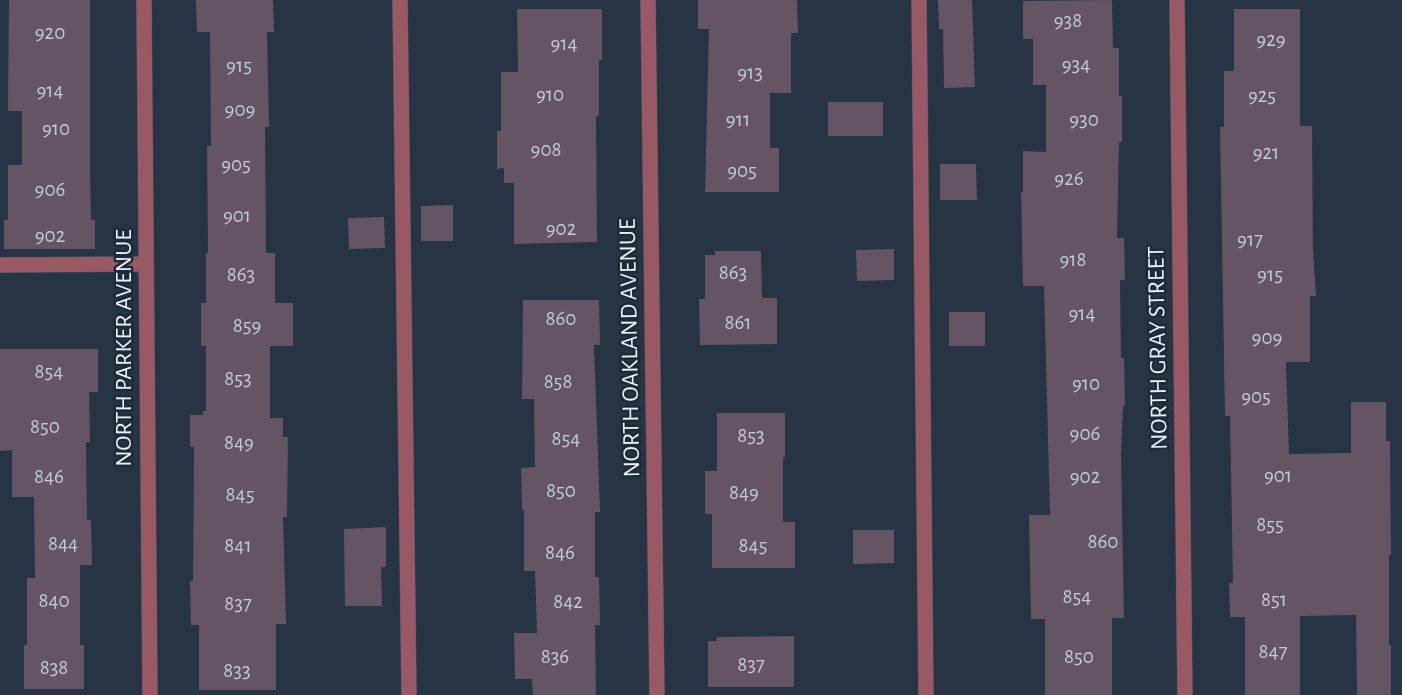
<svg xmlns="http://www.w3.org/2000/svg" width="1402" height="695" viewBox="0 0 1402 695" font-family="'Alegreya Sans',sans-serif">
  <style>
    .building { fill: #655464 }
    .lines { fill: none; stroke-linecap: round; stroke-linejoin: round }
    .minor-casing { stroke: #455261; stroke-width: 16 }
    .minor { stroke: #995964; stroke-width: 15 }
    .labels { text-anchor: middle; dominant-baseline: central; stroke-width: 5; stroke-linejoin: round; paint-order: stroke }
    .number-label { font-size: 21px; fill: #c7cad5 }
    .street-label { font-size: 24px; fill: #e8f1fb; stroke: #1d2a39 }
  </style>
  <rect width="100%" height="100%" fill="#263444"/>
  <path class="building" d="M9,0h81v165l1,55h4v29h-91v-29h4v-55h14v-54h-14z
    M196,0h77l1,32h-7l2,95h-4l1,126h9v50h18v43h-23v72h13v19h5l-1,80h-4l3,107h-10v66h-77v-65h-8l-1,-44h3l1,-134h-4v-32h13v-4h3v-65h-5v-43h5v-50h2l-1,-107h4l-1,-113v-1h-13z
    M698,0h99l1,33h-7v60h-21v55h9v44h-74l4,-163h-11z
    M938,0h34l3,87 -31,1 -1,-59h-4z
    M1112,0l1,48h6v48h3v46h-3l-2,96h7l1,42h-5l1,78h3l1,48h-2l-2,48 3,164h-12v77h-67v-76h-14l-2,-104h21l-6,-229h-21l-2,-94h2v-41l23,1v-67h-13v-46h-10v-38z
    M517,9h85v51h-3v56h-3l1,126 -83,2v-61h-10v-15l-7,1v-38h4v-59h17z
    M1234,9h66v117h12l1,125 3,45h-6v66h-24l3,92 62,-1v-51h35v39h4l1,114h-2v90h2v50h-34l-1,-80 -56,1v79h-55v-78h-15l-1,-34h4l-3,-167h-5l-5,-289h4v-56h10z
    M828,102h55v34h-55z
    M940,164h36l1,36h-37z
    M453,205v36h-32v-35z
    M384,217l1,31 -36,1 -1,-31z
    M894,249v31l-37,1 -1,-31z
    M715,251h46l1,47h15v46l-77,1 -1,-46h6v-44h10z
    M523,300h76l1,45h-6l6,167h-5v65h4l1,48h-5l1,70h-63l-1,-16h-17l-1,-46h23l-2,-62h-11v-61h-2l-1,-42 14,-1 -1,-68h-12z
    M949,312h36v34h-36z
    M0,349h98v43h-9l1,50h-4l1,78h4l1,45h-12v80h4v44h-60v-44h3v-67h8l-1,-81h-22v-47l-12,1z
    M717,413h68v44h-2v65h12v46h-83v-54h-7v-43h12z
    M386,527v40h-5l1,39h-37l-1,-77z
    M853,530h41v33l-41,1z
    M794,636v51h-86v-46h9v-4z"/>
  <g class="lines">
    <defs>
      <path id="minor" d="M144,0l6,695
        M400,0l9,695
        M648,0l9,695
        M919,0l7,695
        M1177,0l8,695
        M0,265l146,-1"/>
    </defs>
    <use href="#minor" class="minor-casing"/>
    <use href="#minor" class="minor"/>
  </g>
  <g class="labels">
    <g class="number-label">
      <text x="1068" y="20">938</text>
      <text x="50" y="32">920</text>
      <text x="1271" y="39">929</text>
      <text x="564" y="43">914</text>
      <text x="1076" y="64">934</text>
      <text x="239" y="65">915</text>
      <text x="750" y="72">913</text>
      <text x="50" y="90">914</text>
      <text x="550" y="94">910</text>
      <text x="1262" y="95">925</text>
      <text x="240" y="109">909</text>
      <text x="738" y="119">911</text>
      <text x="1084" y="119">930</text>
      <text x="56" y="128">910</text>
      <text x="546" y="149">908</text>
      <text x="1266" y="152">921</text>
      <text x="236" y="164">905</text>
      <text x="742" y="170">905</text>
      <text x="1069" y="178">926</text>
      <text x="50" y="189">906</text>
      <text x="237" y="215">901</text>
      <text x="561" y="228">902</text>
      <text x="50" y="235">902</text>
      <text x="1250" y="239">917</text>
      <text x="1073" y="259">918</text>
      <text x="733" y="272">863</text>
      <text x="241" y="274">863</text>
      <text x="1270" y="274">915</text>
      <text x="1082" y="313">914</text>
      <text x="561" y="318">860</text>
      <text x="738" y="322">861</text>
      <text x="247" y="325">859</text>
      <text x="1267" y="337">909</text>
      <text x="49" y="371">854</text>
      <text x="238" y="378">853</text>
      <text x="558" y="381">858</text>
      <text x="1086" y="383">910</text>
      <text x="1256" y="396">905</text>
      <text x="45" y="426">850</text>
      <text x="1085" y="433">906</text>
      <text x="751" y="435">853</text>
      <text x="566" y="438">854</text>
      <text x="239" y="442">849</text>
      <text x="1278" y="475">901</text>
      <text x="49" y="476">846</text>
      <text x="1085" y="476">902</text>
      <text x="561" y="490">850</text>
      <text x="744" y="492">849</text>
      <text x="240" y="494">845</text>
      <text x="1270" y="524">855</text>
      <text x="1103" y="541">860</text>
      <text x="63" y="543">844</text>
      <text x="238" y="545">841</text>
      <text x="753" y="545">845</text>
      <text x="560" y="552">846</text>
      <text x="1077" y="596">854</text>
      <text x="1274" y="599">851</text>
      <text x="54" y="600">840</text>
      <text x="568" y="601">842</text>
      <text x="238" y="603">837</text>
      <text x="1273" y="651">847</text>
      <text x="555" y="656">836</text>
      <text x="1079" y="656">850</text>
      <text x="751" y="664">837</text>
      <text x="54" y="667">838</text>
      <text x="237" y="670">833</text>
    </g>
    <g class="street-label">
      <text transform="translate(124 348) rotate(-90)">NORTH PARKER AVENUE</text>
      <text transform="translate(630 348) rotate(-91)">NORTH OAKLAND AVENUE</text>
      <text transform="translate(1158 348) rotate(-91)">NORTH GRAY STREET</text>
    </g>
  </g>
</svg>
